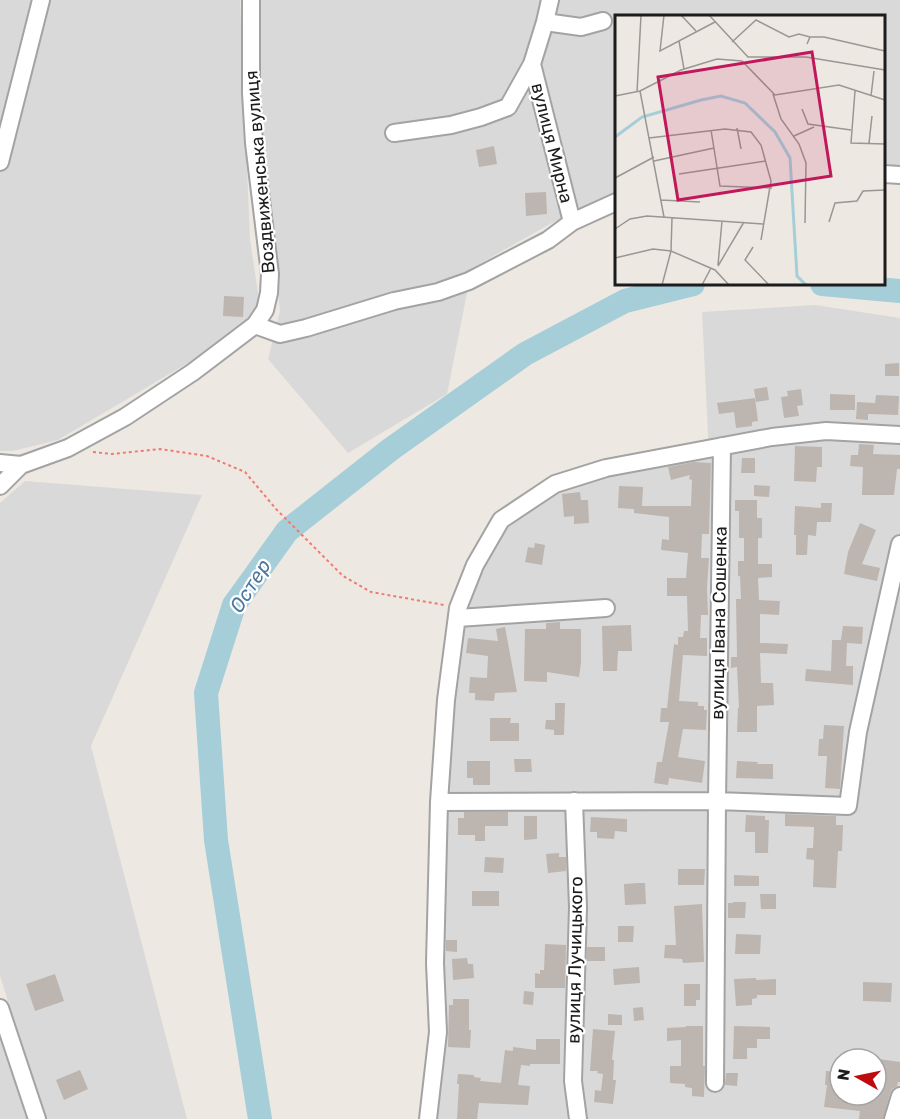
<svg xmlns="http://www.w3.org/2000/svg" width="900" height="1119" viewBox="0 0 900 1119" font-family="Rubik,sans-serif">
  <style>
    .residential { fill: #dad9d9; fill-rule: evenodd }
    .lines { fill: none; stroke-linecap: round; stroke-linejoin: round }
    .river { stroke: #a5ced9; stroke-width: 24 }
    .building { fill: #bdb5af }
    .minor-casing { stroke: #a3a3a3; stroke-width: 20 }
    .path { stroke: #f1796f; stroke-width: 2; stroke-dasharray: 3 3; stroke-linecap: butt }
    .minor { stroke: #fff; stroke-width: 16 }
    .labels { text-anchor: middle; dominant-baseline: central; stroke-width: 4.5; stroke-linejoin: round; paint-order: stroke }
    .street-label { font-size: 18px; fill: #1c1c1c; stroke: #fff }
    .water-label { font-size: 20px; font-style: italic; fill: #4c779f; stroke: #fff }
    .inset-river { fill: none; stroke: #a5ced9; stroke-width: 3 }
    .inset-road { fill: none; stroke: #999793; stroke-width: 1.5 }
    .view { fill: #c2185b; fill-opacity: 0.15; stroke: #c2185b; stroke-width: 3 }
    .inset-edge { fill: none; stroke: #1c1c1c; stroke-width: 3 }
  </style>
  <rect width="100%" height="100%" fill="#ede9e2"/>
  <path class="residential" d="M0,0h240l10,239 10,68 -40,37 -162,96 -45,11h-13z
    M261,0h639v166l-16,-2v-148h-268v177l-66,31 -78,44 -25,126 -99,59 -80,-94 12,-48 -19,-178 -4,-108z
    M815,305l85,13v801h-468l12,-326 19,-182 42,-85 56,-40 148,-31 -7,-143zM840,1059h36v36h-36z
    M25,481l177,14 -111,251 96,373h-142l-45,-143v-473z
    M0,1033l8,30 21,56h-29z"/>
  <g class="lines">
    <path class="river" d="M822,284l78,7
      M260,1119l-44,-279 -10,-147 28,-88 53,-74 104,-82 134,-95 100,-53 68,-17"/>
  </g>
  <path class="building" d="M494,146l3,18 -18,3 -3,-17z
    M546,192l1,22 -21,2 -1,-23z
    M224,296l20,1 -1,20 -20,-1z
    M899,363v13h-14v-12z
    M767,387l2,13 -13,2 -2,-13z
    M801,389l2,16 -6,1 2,10 -15,2 -3,-21 7,-1 -1,-5z
    M830,394l25,1v15h-25z
    M876,395l23,1 -1,19 -30,-1v6l-12,-1 1,-17 18,1z
    M755,398l3,23 -6,1v4l-16,2 -2,-16 -15,2 -2,-11z
    M859,444l15,1 -1,9 27,1v14h-3l-3,26h-32l1,-28 -13,-1 1,-11h7z
    M795,446l27,1v20h-5l-1,15 -22,-1z
    M742,458h13v15h-14z
    M694,462l17,1 -2,71h-7l-1,24h8l-2,30 1,27h-7l-1,23h7v18l-24,-1 -4,46 19,1v4h6v4h3l-1,20 -23,-1 -5,28 27,4 -3,22 -33,-5 -1,7 -14,-2 3,-21h5l7,-40h-9l1,-14h6l7,-64 4,1v-8h5l1,-6h4l-1,-35h-20v-18h19l2,-25 -27,-3 1,-11 7,1v-23l-35,-4v-4l-16,-1 1,-22 24,1 -1,19h49l1,-26 -3,-1 1,-4 -19,5 -3,-13z
    M754,485l16,1 -1,11 -15,-1z
    M580,492l1,8h7l1,23 -15,1v-8l-10,1 -2,-23z
    M735,500h22v18h5v20h-4v26h14v13l-14,1 1,22 21,1 -1,14 -19,-1v29l28,1 -1,10 -27,-1 1,30h12l1,22 -17,1v26h-20l1,-24h1l-2,-41 -6,1v-11h6l-1,-58h5l-1,-23h-2v-15h6v-23h-5v-27h-4z
    M821,503h11l-1,19h-14l-1,14 -8,-1 -1,20h-11v-20h-2l1,-29 26,2z
    M860,523l16,7 -14,34 18,4 -3,13 -33,-7 4,-22z
    M535,543l10,2 -3,20 -17,-3 3,-15 6,1z
    M560,622v7h21v34l-2,14 -32,-5v10l-23,-1 1,-52h21v-6z
    M631,625l1,26h-14l-1,20h-14l-1,-45z
    M843,626l20,1 -1,17 -15,-1 -1,23h7v19l-48,-4 1,-12 25,2 1,-31h9z
    M505,627l12,65 -22,1 -1,8 -19,-1v-7h-6l1,-16 17,1 1,-22 -22,-3 2,-15 30,3 -2,-12z
    M555,703h10l-1,32h-10v-5l-9,-1 1,-9h9z
    M490,718h21l-1,5h9v18h-29z
    M824,725l20,1 -4,63 -15,-1 2,-32h-9l1,-17h4z
    M514,759h17l1,13h-17z
    M467,761h23v24h-17v-7h-6z
    M737,761l21,1 -1,2h16v15l-37,-1z
    M464,812h44v14h-23v15h-10v-6h-17v-17h6z
    M785,814l51,2v9h7l-1,26h-4l-2,37 -23,-1 1,-27 -8,-1 1,-11h6l1,-21 -29,-1z
    M746,815l19,1v4h4l-1,33h-13v-21h-10z
    M524,816h13v23l-13,1z
    M591,817l36,2v13l-12,-1 -1,8 -17,-1v-6h-7z
    M559,853v4h7v14l-18,2 -2,-19z
    M485,857l19,1 -1,15 -19,-1z
    M678,869h27l-1,16h-26z
    M734,875l25,1v10h-25z
    M638,883h7l1,21 -21,1 -1,-21z
    M472,891h27v15h-27z
    M760,894h16v15h-15z
    M733,902h13l-1,16h-17v-15h5z
    M702,904l2,58 -21,1 -1,-4 -18,-1 1,-13h11l-2,-39z
    M618,926h16l-1,16h-15z
    M736,934l25,1 -1,19h-25z
    M446,940h11v12l-11,-1z
    M545,944l21,1 -1,43h-30v-15l5,1v-4h4z
    M587,947h18v14h-18z
    M467,958l1,6h5l1,14 -21,2 -1,-21z
    M639,967l1,16 -26,2 -1,-16z
    M55,974l9,27 -29,10 -9,-27z
    M756,978v2l20,-1v16h-19v3l-5,1v6l-16,1 -2,-27z
    M863,982l29,1 -1,19 -28,-1z
    M684,984h16v16h-4v6h-12z
    M524,991l10,1 -1,13 -10,-1z
    M453,999h16v31h2l-1,18 -22,-1 1,-42h4z
    M643,1007l1,13 -10,1 -1,-13z
    M608,1014l14,1v10h-14z
    M686,1026h17v40h2l-1,31 -12,-1v-8l-7,-1v-3l-15,-1v-17h11v-26l-14,1v-13l19,-1z
    M734,1026l36,1v12h-13v9h-10v11h-14z
    M593,1029l22,2 -3,29h2l-1,20h3l-3,24 -19,-2 1,-12 6,1 2,-17 -6,-1 1,-2h-8z
    M536,1039h24v25h-30v2l-9,-1 -3,20 12,1 -2,19 -49,-2 -2,16h-20l2,-35h-2l1,-10 16,1v2l7,1 -1,3 21,2 4,-33 8,1v-4l23,3z
    M879,1059l21,3v20h-2l-1,4 -5,3 -2,4 -7,26h-24l1,-8 -36,-4 3,-22h-2l1,-14 14,1v25l24,3 1,-5h11v-21z
    M80,1070l8,19 -24,11 -8,-20z
    M726,1073h12l-1,13 -12,-1z"/>
  <g class="lines">
    <defs>
      <path id="minor" d="M545,22l36,5 22,-6
        M532,64l40,158
        M394,133l57,-8 30,-8 27,-10 24,-43 13,-42 5,-22
        M0,162l41,-162
        M884,174l16,1
        M255,325l25,9 26,-6 88,-27 44,-9 31,-11 79,-41 24,-18 44,-20
        M0,463l21,2
        M0,486l21,-21 47,-17 57,-31 68,-45 62,-47 10,-15 4,-17 1,-19 -16,-131 -3,-50v-93
        M458,618l148,-10
        M574,801l4,106 -5,174 5,38
        M439,802l278,-1 131,5 10,-74 42,-188
        M0,1008l37,111
        M715,1083l2,-282 5,-355
        M428,1119l10,-87 -3,-69 4,-161 7,-102 12,-92 17,-43 26,-45 54,-36 51,-16 166,-31 54,-6 74,4
        M893,1119l7,-23"/>
    </defs>
    <use href="#minor" class="minor-casing"/>
    <path class="path" d="M93,452l19,2 48,-5 47,7 38,16 31,37 67,67 28,16 73,13"/>
    <use href="#minor" class="minor"/>
  </g>
  <g class="labels">
    <g class="street-label">
      <text transform="translate(552 143) rotate(76)">вулиця Мирна</text>
      <text transform="translate(260 172) rotate(-95)">Воздвиженська вулиця</text>
      <text transform="translate(719 623) rotate(-89)">вулиця Івана Сошенка</text>
      <text transform="translate(575 960) rotate(-89)">вулиця Лучицького</text>
    </g>
    <g class="water-label">
      <text transform="translate(250 586) rotate(-58)">Остер</text>
    </g>
  </g>
  <g transform="translate(615 15)">
    <rect width="270" height="270" fill="#ede9e2"/>
    <path class="inset-river" d="M0,122l27,-20 59,-17 20,-4 24,7 30,29 15,26 7,118 9,9"/>
    <path class="inset-road" d="M49,0l-4,36 55,-29M66,0l15,16M94,0l39,42h58l79,13M64,26l5,28M117,27l24,-22 33,17 10,-3 11,3M192,29l3,-7h14l61,14M25,76l24,126M240,76l-4,52 34,1M22,77l4,-77M158,79l8,25 18,25 7,19 -1,60M0,81l25,-5 41,-21 36,-11 25,2 33,34 64,-10 46,15M256,81l3,-25M187,94l6,15 43,6M122,113l4,21M96,115l9,56 52,2M179,121l20,-9M34,123l76,-9 26,3 10,13 10,36 -10,59M254,128l3,-27M39,146l60,-13M64,159l87,-13M0,163l39,-21M46,185l39,2M214,207l6,-19 22,-2 6,-10 22,-1M0,214l15,-10 17,-3 116,8M138,232l-8,13 24,25M0,243l38,-9 18,2 44,19 14,15M103,250l4,-44M103,251l26,-44M47,270l9,-34 1,-33M87,270l9,-17"/>
    <path class="view" d="M197,37l19,124 -153,24 -20,-123z"/>
    <rect width="270" height="270" class="inset-edge"/>
  </g>
  <g transform="translate(858 1077) rotate(279)"><circle r="28" fill="#ffffff" stroke="#a4a4a4" stroke-width="1.5"/>
  <path d="M0-4.5L10 22L0 15L-10 22Z" fill="#bd0b0f"/>
  <text y="-9" font-size="16" font-weight="bold" text-anchor="middle" fill="#1c1c1c">N</text>
  </g>
</svg>
